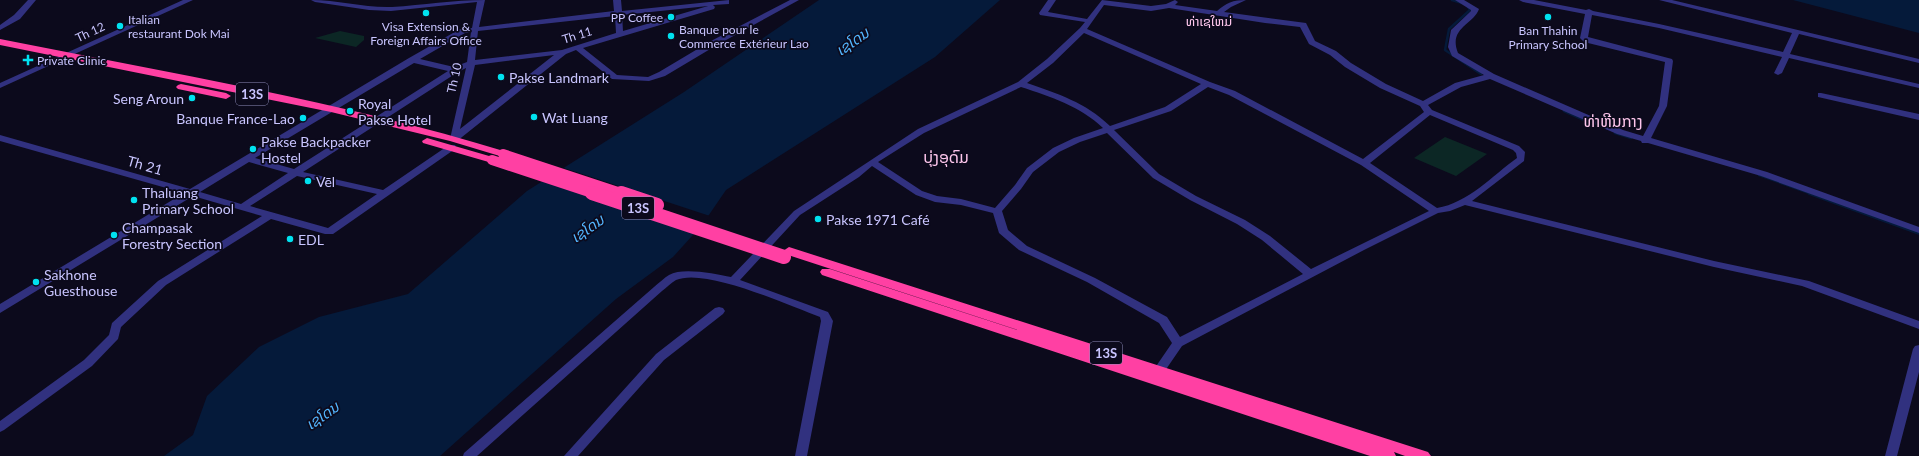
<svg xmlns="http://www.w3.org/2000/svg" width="1919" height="456" viewBox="0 0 1919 456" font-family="Lato,'Noto Sans Lao',sans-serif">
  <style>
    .green { fill: #0c2725 }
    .water { fill: #051a3a }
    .pier { fill: #0c0a1c }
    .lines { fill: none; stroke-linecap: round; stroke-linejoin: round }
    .stream-far1 { stroke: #051a3a; stroke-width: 2.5 }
    .stream { stroke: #051a3a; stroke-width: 3.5 }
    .minor { fill: #31317f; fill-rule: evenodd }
    .highway { fill: #ff40a3; fill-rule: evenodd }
    .highway-bridge-far1 { stroke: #ff40a3; stroke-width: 10 }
    .highway-bridge { stroke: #ff40a3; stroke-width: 14 }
    .poi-dot { fill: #00e2f0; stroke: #0c0a1c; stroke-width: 1.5 }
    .labels { text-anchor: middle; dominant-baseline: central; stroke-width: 3.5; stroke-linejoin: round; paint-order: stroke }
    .far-poi-label { font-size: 12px; fill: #c9c5ff; stroke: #0c0a1c; text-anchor: start }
    .far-street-label { font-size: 12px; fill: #c9c5ff; stroke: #0c0a1c }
    .far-quarter-label { font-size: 13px; fill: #ffc7ed; stroke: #0c0a1c }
    .shield { fill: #0c0a1c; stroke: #908dbb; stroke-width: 1 }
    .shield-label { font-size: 13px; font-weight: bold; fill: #c9c5ff }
    .poi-label { font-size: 14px; fill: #c9c5ff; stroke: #0c0a1c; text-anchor: start }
    .street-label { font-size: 14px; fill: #c9c5ff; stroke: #0c0a1c }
    .water-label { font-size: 15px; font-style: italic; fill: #53b6ff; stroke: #0c0a1c }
    .quarter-label { font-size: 16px; fill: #ffc7ed; stroke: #0c0a1c }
  </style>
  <rect width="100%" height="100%" fill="#0c0a1c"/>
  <path class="green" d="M340,31l24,5v4l-8,7 -41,-9z
    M1445,137l42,17 -31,22 -42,-18z"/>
  <path class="water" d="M819,0h181l-65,57 -209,133 -24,35 -29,32 -57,42 -176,157h-276l29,-21 14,-39 52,-49 60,-30 89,-23 119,-103 157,-99z
    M1793,0h126v33z"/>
  <path class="pier" d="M561,167l149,49 -7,10 -159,-48z"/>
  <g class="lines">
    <path class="stream-far1" d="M1452,0l10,3
      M1468,7l2,3 -21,19 -4,21 36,24
      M1564,111l29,13
      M1615,133l16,5
      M1759,175l53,19"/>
    <path class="stream" d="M1809,193l110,40"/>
    <path class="minor" d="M28,0h8l-16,19 -20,11v-5l14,-10z
      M183,0h10l-193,88v-5z
      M311,0c27,0 54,8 81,7 31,-2 61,-7 93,-7l-6,27 135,-16 -1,-11h8l1,11 107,-11v4l-16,1 2,2 -1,2 -131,39 34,27 31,2 11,-5 52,-31 79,-41h9l-82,45 -52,31 -16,5 -37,-2 -36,-29 -10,4 -109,87 -3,1 -4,-3 16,-71 -8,4 -155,100 80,18 66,-45h6l1,2 -1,2 -122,85h-8l-54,-15 -105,66 -45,42 -3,12 -26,27 -88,64 -4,2v-11l84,-61 25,-25 3,-12 46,-42 104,-65 -69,-20 -193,117v-9l184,-111 -184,-52v-6l190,54 219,-131 51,-29 12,-1 5,-26 -86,9 -22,-1 -54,-8zM708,6l-85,25 -1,-16zM615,16l1,17 -54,17 -87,10 3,-29zM471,32l-4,30 -13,5 -34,-8 45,-26zM554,55l-94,74 15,-64zM414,63l34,8 -154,98 -39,-11zM249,162l39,11 -47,31 -41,-12zM297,176l80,18 -49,34 -78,-22z
      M1048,0h8l-8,12 39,7 15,-19 49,6 15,-2 9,-4 3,2 -3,3 42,6c9,-8 16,-11 29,-11l-15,7 -7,5 82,11 9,18 21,10 15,12 35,21 37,17 32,-18 29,-8 -32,-19 -4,-9 3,-17 20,-19v-1l-16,-10h9l15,9c-6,16 -31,19 -21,44l36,21 129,56 20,6 16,-30 6,-44 -81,-20 -4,-4 5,-24 -62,-12 -4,-2h15l52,10 3,-1 4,2 66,13 124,28 9,-19 -133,-33h13l247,59v4l-120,-29 -9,20 129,30v4l-130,-30 -7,15 -4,2 -4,-2 8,-16 -123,-29 -67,-13 -4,22 84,22 1,2 -6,45 -16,32 116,34 152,55v6l-158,-57 -113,-33h-6l-1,-2 -24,-7 -127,-55 -29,8 -33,18 4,5 87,36 6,6 -1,9 -52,40 242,60 95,20 110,40v8l-117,-43 -88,-19 -249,-62 -15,6 -12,2 -74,37 -182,96 -24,35h-8l-2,-3 24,-35 -13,-20 -72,-41 -68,-32 -20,-17 -6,-20 -32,-8 -26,-3 -19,-7 -44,-29 -13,11 -59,38 -60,65 88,32 5,9 -26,135h-12l26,-135 -1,-4c-30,-11 -115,-50 -144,-37 -5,3 -10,8 -14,11l-185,165h-14l1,-3 190,-166c5,-4 10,-9 15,-12 14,-8 46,-1 62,2l63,-66 124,-82 100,-47 29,-23 33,-31 5,-6 -45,-7 -1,-2zM1104,5l47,6 18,-3 96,15 35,4 9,17 21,11 15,12 35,21 40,18 4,6 -61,47 -128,-68 -25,-9 -123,-53zM1084,33l117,51 -36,23 -55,19c-25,-24 -52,-32 -83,-43l26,-20zM1021,87c30,10 59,19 82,41l-29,10 -21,10 -26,20 -12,17 -20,23 -34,-9 -24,-3 -15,-5 -44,-29 46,-29zM1208,87l21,8 132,70 68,46 -118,58 -41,-33 -25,-16 -49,-24 -37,-22 -45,-44 57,-19zM1430,115l83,35 3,3 1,5c-25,18 -49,45 -80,50l-67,-45zM1107,133l46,45 37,22 47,24 25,16 41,34 -123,63 -13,-20 -72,-39 -68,-32 -19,-16 -6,-19 19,-22 12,-17 26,-20 21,-10z
      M1818,93h3l98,21v6l-101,-23z
      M719,307l4,1 2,3 -2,3 -59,46 -86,96h-14l92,-102 59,-46z
      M1919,345v27l-22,84h-12l28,-107 2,-3z"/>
    <path class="highway" d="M0,39c169,34 341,62 507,113l1,2 -5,3 -53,-16 -119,-29 -331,-67z
      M181,84l45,9 5,3 -5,3 -48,-10 -2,-2 2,-2z
      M427,138l69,20 1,2 -5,3 -69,-20 -1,-2z
      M789,247l639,205 3,4h-26l-11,-4 2,4h-26l-548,-181 -2,-3 2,-3h8l304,99 -349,-114 -2,-3z"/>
    <path class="highway-bridge-far1" d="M503,154l121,40
      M492,160l103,34"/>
    <path class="highway-bridge" d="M592,193l192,64
      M621,193l36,12"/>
  </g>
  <g class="poi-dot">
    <circle cx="426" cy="13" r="4"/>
    <circle cx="671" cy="17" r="4"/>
    <circle cx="1548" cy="17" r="4"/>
    <circle cx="120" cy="26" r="4"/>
    <circle cx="671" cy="36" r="4"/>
    <path d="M26 54h4v4h4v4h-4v4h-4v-4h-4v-4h4z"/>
    <circle cx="501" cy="77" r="4"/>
    <circle cx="192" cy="98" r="4"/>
    <circle cx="350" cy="111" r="4"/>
    <circle cx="534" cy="117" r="4"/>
    <circle cx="303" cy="118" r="4"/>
    <circle cx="253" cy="149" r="4"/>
    <circle cx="308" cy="181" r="4"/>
    <circle cx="134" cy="200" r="4"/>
    <circle cx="818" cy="219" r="4"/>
    <circle cx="114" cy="235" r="4"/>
    <circle cx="290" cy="239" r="4"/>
    <circle cx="36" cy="282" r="4"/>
  </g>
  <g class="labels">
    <g class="far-poi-label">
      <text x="663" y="17" text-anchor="end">PP Coffee</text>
      <text x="128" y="19">Italian<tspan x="128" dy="14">restaurant Dok Mai</tspan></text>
      <text x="426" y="26" text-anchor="middle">Visa Extension &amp;<tspan x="426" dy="14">Foreign Affairs Office</tspan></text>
      <text x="679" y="29">Banque pour le<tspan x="679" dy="14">Commerce Extérieur Lao</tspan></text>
      <text x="1548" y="30" text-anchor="middle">Ban Thahin<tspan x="1548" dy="14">Primary School</tspan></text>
      <text x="37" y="60">Private Clinic</text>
    </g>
    <g class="far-street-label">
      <text transform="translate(90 32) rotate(-25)">Th 12</text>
      <text transform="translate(577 35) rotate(-17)">Th 11</text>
      <text transform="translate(454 78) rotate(-77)">Th 10</text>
    </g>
    <g class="far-quarter-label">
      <text x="1209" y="21">ທ່າເຊໃຫມ່</text>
    </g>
    <g class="shield">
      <rect x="236" y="83" width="32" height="22" rx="3"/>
      <rect x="622" y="197" width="32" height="22" rx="3"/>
      <rect x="1090" y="342" width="32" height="22" rx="3"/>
    </g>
    <g class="shield-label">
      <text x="252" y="94">13S</text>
      <text x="638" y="208">13S</text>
      <text x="1106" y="353">13S</text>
    </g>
    <g class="poi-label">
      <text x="509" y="77">Pakse Landmark</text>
      <text x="184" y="98" text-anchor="end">Seng Aroun</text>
      <text x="358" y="103">Royal<tspan x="358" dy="16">Pakse Hotel</tspan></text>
      <text x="542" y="117">Wat Luang</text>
      <text x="295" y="118" text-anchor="end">Banque France-Lao</text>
      <text x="261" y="141">Pakse Backpacker<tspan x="261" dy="16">Hostel</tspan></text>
      <text x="316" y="181">Vēl</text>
      <text x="142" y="192">Thaluang<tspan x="142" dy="16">Primary School</tspan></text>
      <text x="826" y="219">Pakse 1971 Café</text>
      <text x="122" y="227">Champasak<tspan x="122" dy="16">Forestry Section</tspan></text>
      <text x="298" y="239">EDL</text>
      <text x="44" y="274">Sakhone<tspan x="44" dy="16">Guesthouse</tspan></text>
    </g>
    <g class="street-label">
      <text transform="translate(145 165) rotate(16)">Th 21</text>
    </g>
    <g class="water-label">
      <text transform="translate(852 41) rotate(-35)">ເຊໂດນ</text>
      <text transform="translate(587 228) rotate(-35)">ເຊໂດນ</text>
      <text transform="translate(322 415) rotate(-35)">ເຊໂດນ</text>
    </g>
    <g class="quarter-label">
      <text x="1613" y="120">ທ່າຫີນກາງ</text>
      <text x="946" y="156">ບຸ່ງອຸດົມ</text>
    </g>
  </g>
</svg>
